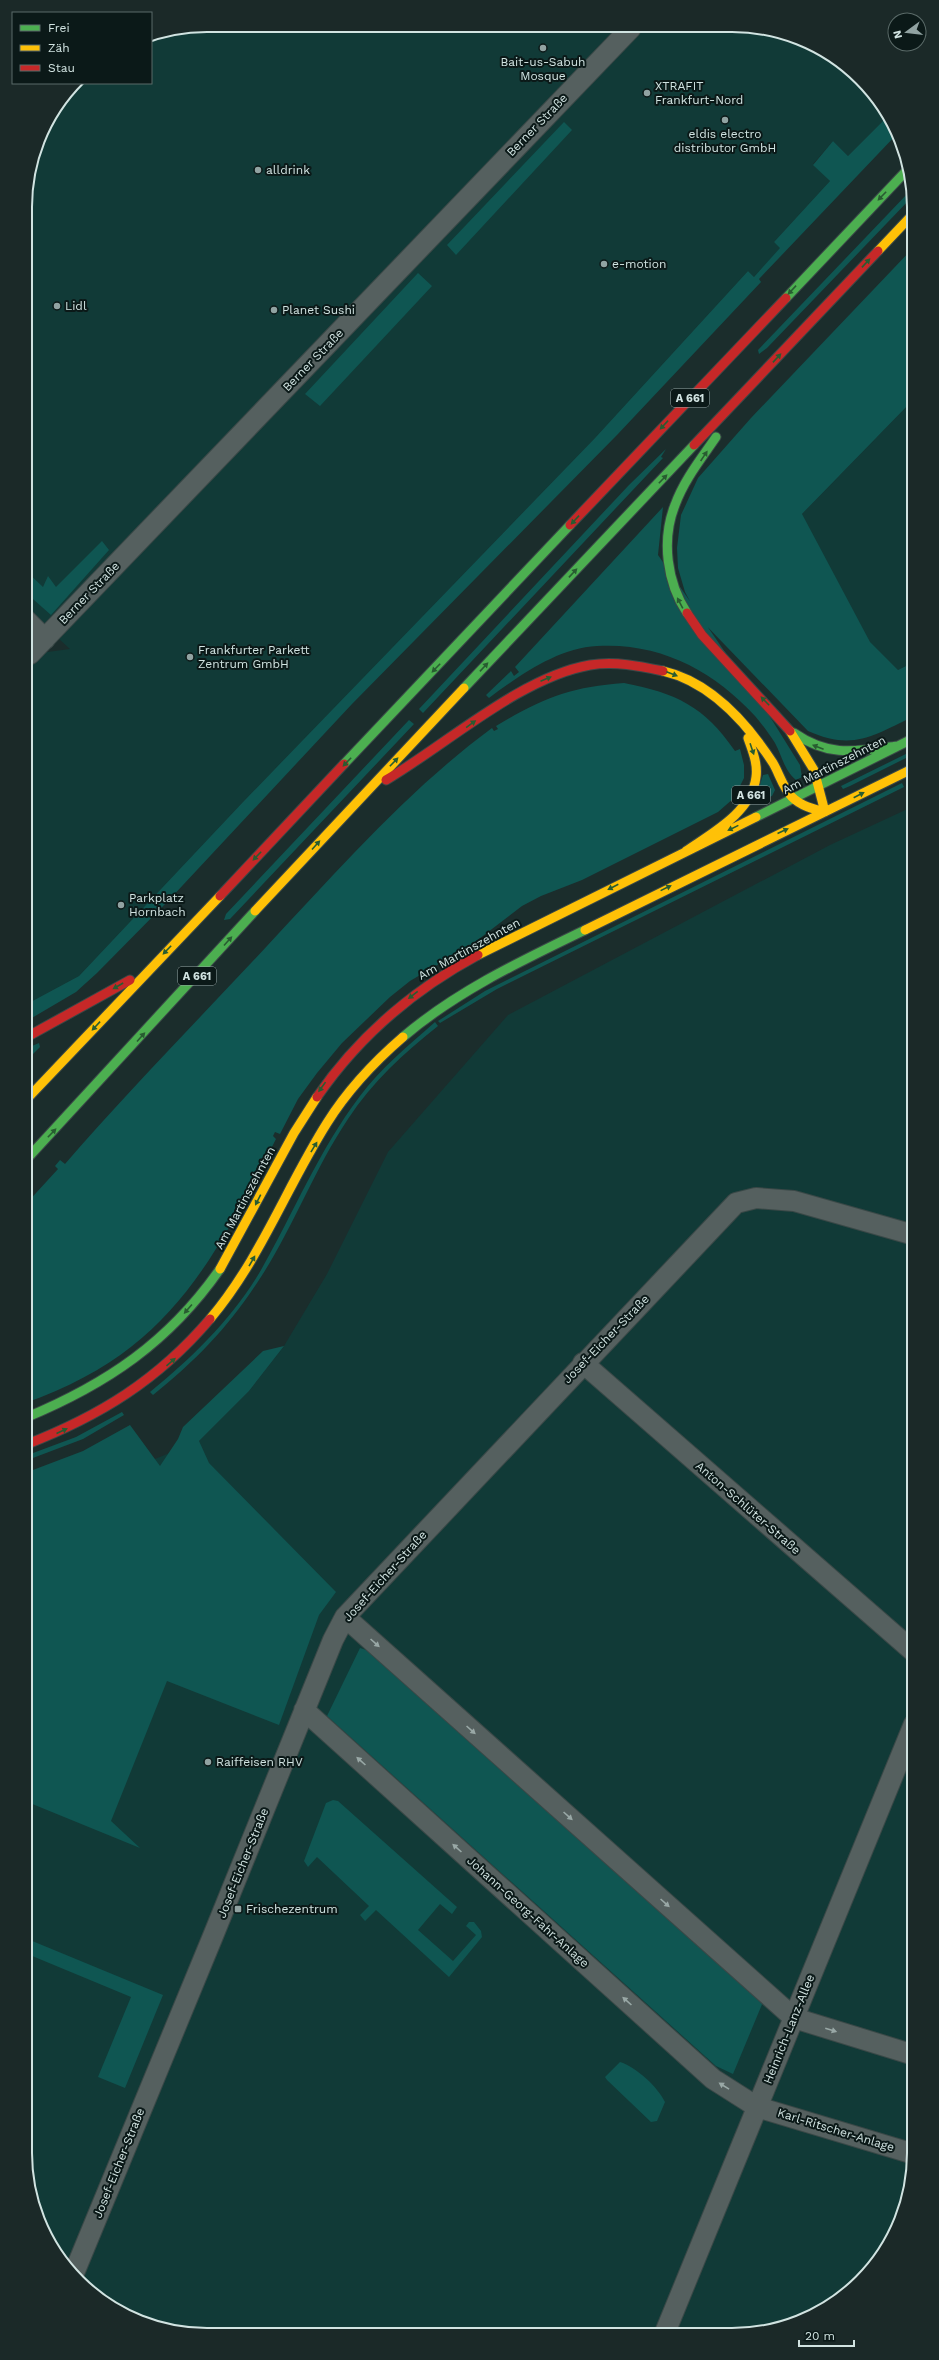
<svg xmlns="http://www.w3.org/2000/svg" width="939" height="2360" viewBox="0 0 939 2360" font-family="'Work Sans',sans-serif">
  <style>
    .built { fill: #113a37 }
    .green { fill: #0f5652 }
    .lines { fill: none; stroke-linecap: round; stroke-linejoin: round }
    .street-casing { stroke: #3a4847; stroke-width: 22 }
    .fast-casing { stroke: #3a4847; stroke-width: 11 }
    .slow-casing { stroke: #3a4847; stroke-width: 11 }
    .jam-casing { stroke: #3a4847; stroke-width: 11 }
    .street { stroke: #55605f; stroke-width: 20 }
    .fast { stroke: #4caf50; stroke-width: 9 }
    .slow { stroke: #ffc107; stroke-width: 9 }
    .jam { stroke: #c62828; stroke-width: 9 }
    .oneway { fill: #285c31 }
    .oneway2 { fill: #99a8a6 }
    .poi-dot { fill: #91a3a2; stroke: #0b1918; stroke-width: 1.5 }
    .labels { text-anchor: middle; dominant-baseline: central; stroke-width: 4; stroke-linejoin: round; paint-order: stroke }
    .shield { fill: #0b1918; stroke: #96a6a5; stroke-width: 1 }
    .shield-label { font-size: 11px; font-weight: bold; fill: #d1e3e1 }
    .poi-label { font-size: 12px; fill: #d1e3e1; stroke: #0b1918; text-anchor: start }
    .street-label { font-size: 12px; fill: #d1e3e1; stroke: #0b1918 }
    .rim { fill: none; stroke: #d1e3e1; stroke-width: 2 }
  </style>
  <rect width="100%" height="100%" fill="#1b2d2c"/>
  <path class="built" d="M207,25l560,3 46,16 48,34 28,37 -41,41 -15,-15 -20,23 17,17 -56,61 7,6 -27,29 -6,-6 -153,167 -352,364 -164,174 -54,29v-350l45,-6 -45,-41v-413l19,-68 33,-44h74v-47z
    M914,399v263l-16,8 -127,-124z
    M914,806v1359l-14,57 -31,51 -46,38 -44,18 -47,6 -560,-3 -45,-16 -40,-26 -38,-46 -18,-44 -6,-47v-641l174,-71 50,-50 35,-45 43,-72 61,-122 120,-137 322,-170z"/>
  <path class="green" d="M889,115l8,19 -138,145 2,3 -144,153 -265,269 -183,196 -72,73 -21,19 -51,30v-17l54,-29 164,-174 352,-364 153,-167 6,6 26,-29 -6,-6 56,-61 -17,-16 20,-24 15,15z
    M564,122l8,8 -116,125 -9,-10z
    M910,191l2,4 -1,3 -144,150 -8,6 -1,-4z
    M914,247v152l-112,115 68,128 28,28 16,-8v54c-41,20 -61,35 -106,15l-109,-113 -14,-26 -7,-24 -1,-20 4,-33 17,-37 53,-60z
    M418,273l14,13 -112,120 -15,-12z
    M666,449l-5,8 2,1 -240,255 -4,-4 210,-224z
    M663,507l-5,48 114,165 28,45 2,12 -6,3c-12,-10 -14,-24 -21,-37 -6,-9 -13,-19 -20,-27 -41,-45 -95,-74 -158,-70 -39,2 -77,29 -108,52l-3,-3 25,-24 3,5 5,-4 -4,-5z
    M102,541l7,9 -58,65 -26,-23v-22l18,17 5,-11 8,11z
    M624,683c52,10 80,23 111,68l5,-2 4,16v13l-10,20 -16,14 -136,68 -41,16 -19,10 -51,39 -61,36 -20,16 -48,46 -25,30 -19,26 -18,35 -5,-2 -2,4 3,3c-65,126 -108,214 -251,264v-198l33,-36 -3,-3 5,-6 5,4c65,-75 135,-146 202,-218 71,-76 141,-156 225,-218l2,3 4,-2 -2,-3c47,-28 74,-39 128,-43z
    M409,720l5,4 -184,195 -6,1 2,-6z
    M914,750v4l-64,32 -7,3 -2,-3z
    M768,774l7,16 -3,6 -9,3 -7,-2 7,-22z
    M902,783l2,4 -407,202 -57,34 -2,-2 47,-30z
    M435,1022l3,4c-34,27 -66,56 -90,93 -35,52 -56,112 -91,164 -30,46 -62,78 -104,112l-3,-3c43,-35 83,-74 111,-122 33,-58 58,-120 99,-174 21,-28 48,-50 75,-74z
    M39,1043l1,4 -15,15v-13z
    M284,1346l-35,45 -50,50 10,22 127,129 -17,23 -40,110 -112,-44 -56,140 29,27 -115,-47v-328l58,-22 47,-26 30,41 18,-27 5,-12 80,-76z
    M122,1412l2,3 -41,24 -58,22v-5l51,-19z
    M360,1648l13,4 390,350 -30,72 -17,-8 -389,-350z
    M333,1800l5,1 119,106 -5,7 -12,-10 -22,26 35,31 23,-26 -10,-9 3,-4h5l7,9 1,6 -33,40 -73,-67 -11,11 -5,-6 9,-9 -52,-49 -9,10 -4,-6 22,-58z
    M25,1938l138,57 -38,93 -27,-11 33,-80 -106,-44z
    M620,2062c16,5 38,25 45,40l-8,19 -6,1 -44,-42 -2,-3z"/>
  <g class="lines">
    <defs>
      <path id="street" d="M25,619l20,20
        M25,656l5,-2 601,-626
        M583,1363l331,289
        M345,1617l449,401 120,37
        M304,1710l409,369 44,28 157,47
        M74,2273l139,-337 120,-296 12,-23 391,-414 20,-5 38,3 120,34
        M664,2335l250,-611"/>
      <path id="fast" d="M786,298l123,-130
        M687,613c-20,-30 -26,-73 -12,-108 9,-25 26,-46 41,-68
        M464,688l230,-243
        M794,733c36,25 63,18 104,13
        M344,764l226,-239
        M756,817l158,-79
        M403,1037c54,-46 118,-76 182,-107
        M25,1161l230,-250
        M25,1418c82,-34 144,-76 195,-149"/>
      <path id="slow" d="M878,251l36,-38
        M663,671c48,11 84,52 110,92 6,10 10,25 19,34 9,9 21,12 33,15l-11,-42 -24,-39
        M686,851c26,-18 66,-39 70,-74 2,-14 -4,-27 -8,-39
        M255,911l209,-223
        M585,930l329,-162
        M478,955l278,-138
        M25,1101l195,-205
        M220,1269l74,-136 23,-36
        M210,1319c50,-59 76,-131 117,-196 20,-32 47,-61 76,-86"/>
      <path id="jam" d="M694,445l184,-194
        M570,525l216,-227
        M687,613l15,22 88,96
        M386,780c61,-36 135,-103 204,-115 25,-4 49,1 73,6
        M220,896l124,-132
        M25,1038l105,-58
        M317,1097c42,-61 96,-107 161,-142
        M25,1445c75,-29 133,-65 185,-126"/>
    </defs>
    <use href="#street" class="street-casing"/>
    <use href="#fast" class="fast-casing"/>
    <use href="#slow" class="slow-casing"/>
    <use href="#jam" class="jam-casing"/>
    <use href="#street" class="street"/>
    <use href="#fast" class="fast"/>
    <use href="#slow" class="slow"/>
    <use href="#jam" class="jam"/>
  </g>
  <defs><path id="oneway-solid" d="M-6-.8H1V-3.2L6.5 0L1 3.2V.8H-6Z"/></defs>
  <g class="oneway">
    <use href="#oneway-solid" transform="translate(882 196) rotate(134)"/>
    <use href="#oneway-solid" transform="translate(866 263) rotate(-47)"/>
    <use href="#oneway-solid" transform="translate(792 290) rotate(133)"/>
    <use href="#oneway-solid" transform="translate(777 358) rotate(-47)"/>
    <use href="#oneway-solid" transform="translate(664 425) rotate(133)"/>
    <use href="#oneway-solid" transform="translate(704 456) rotate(-56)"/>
    <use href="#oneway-solid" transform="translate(663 479) rotate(-46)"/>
    <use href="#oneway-solid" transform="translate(575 520) rotate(133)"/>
    <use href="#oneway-solid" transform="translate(573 573) rotate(-47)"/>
    <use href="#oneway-solid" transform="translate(680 603) rotate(-118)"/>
    <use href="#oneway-solid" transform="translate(484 667) rotate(-47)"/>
    <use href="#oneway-solid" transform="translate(436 668) rotate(134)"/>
    <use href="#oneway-solid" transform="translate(672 674) rotate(21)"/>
    <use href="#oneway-solid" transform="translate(546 679) rotate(-23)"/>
    <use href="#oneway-solid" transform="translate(765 701) rotate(-134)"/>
    <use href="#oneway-solid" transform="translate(471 724) rotate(-36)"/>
    <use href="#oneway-solid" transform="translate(818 747) rotate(-159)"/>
    <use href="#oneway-solid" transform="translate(752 749) rotate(71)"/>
    <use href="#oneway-solid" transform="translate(347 762) rotate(134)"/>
    <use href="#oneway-solid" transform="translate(394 762) rotate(-46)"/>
    <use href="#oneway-solid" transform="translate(859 795) rotate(-27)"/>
    <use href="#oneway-solid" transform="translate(733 828) rotate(154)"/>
    <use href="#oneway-solid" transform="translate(783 831) rotate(-24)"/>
    <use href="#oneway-solid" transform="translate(316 845) rotate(-48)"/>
    <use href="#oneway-solid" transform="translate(257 856) rotate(134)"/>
    <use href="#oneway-solid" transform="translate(613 887) rotate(153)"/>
    <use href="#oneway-solid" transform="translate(666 888) rotate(-26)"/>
    <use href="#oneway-solid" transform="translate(228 941) rotate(-48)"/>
    <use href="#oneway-solid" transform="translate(167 950) rotate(134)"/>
    <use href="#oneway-solid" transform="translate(118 986) rotate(150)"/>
    <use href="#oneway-solid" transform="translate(413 995) rotate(142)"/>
    <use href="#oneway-solid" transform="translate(96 1026) rotate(133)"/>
    <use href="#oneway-solid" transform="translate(141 1037) rotate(-48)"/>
    <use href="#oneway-solid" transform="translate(322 1087) rotate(126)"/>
    <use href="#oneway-solid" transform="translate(52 1133) rotate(-46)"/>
    <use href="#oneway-solid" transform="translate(314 1147) rotate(-59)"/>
    <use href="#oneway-solid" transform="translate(258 1200) rotate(117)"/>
    <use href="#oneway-solid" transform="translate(252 1261) rotate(-60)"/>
    <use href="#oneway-solid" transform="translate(188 1309) rotate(131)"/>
    <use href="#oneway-solid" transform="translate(171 1362) rotate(-41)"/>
    <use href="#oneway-solid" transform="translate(62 1431) rotate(-24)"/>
  </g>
  <g class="oneway2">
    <use href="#oneway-solid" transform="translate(375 1643) rotate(42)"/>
    <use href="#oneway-solid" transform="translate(471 1730) rotate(42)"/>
    <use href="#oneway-solid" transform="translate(361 1761) rotate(-138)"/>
    <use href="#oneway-solid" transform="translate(568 1816) rotate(42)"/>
    <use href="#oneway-solid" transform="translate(457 1848) rotate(-138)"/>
    <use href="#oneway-solid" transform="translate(665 1903) rotate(42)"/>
    <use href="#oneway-solid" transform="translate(627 2001) rotate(-138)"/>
    <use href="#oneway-solid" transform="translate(831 2030) rotate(17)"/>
    <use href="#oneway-solid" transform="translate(724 2086) rotate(-148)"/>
  </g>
  <g class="poi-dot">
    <circle cx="543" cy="48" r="4"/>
    <circle cx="647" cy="93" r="4"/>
    <circle cx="725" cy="120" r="4"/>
    <circle cx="258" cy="170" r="4"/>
    <circle cx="604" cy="264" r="4"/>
    <circle cx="57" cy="306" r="4"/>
    <circle cx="274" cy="310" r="4"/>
    <circle cx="190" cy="657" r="4"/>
    <circle cx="121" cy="905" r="4"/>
    <circle cx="208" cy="1762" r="4"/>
    <rect x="234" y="1905" width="8" height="8" rx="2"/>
  </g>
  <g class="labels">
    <g class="shield">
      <rect x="671" y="389" width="38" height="18" rx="3"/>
      <rect x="732" y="786" width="38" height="18" rx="3"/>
      <rect x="178" y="967" width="38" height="18" rx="3"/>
    </g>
    <g class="shield-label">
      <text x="690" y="398">A 661</text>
      <text x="751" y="795">A 661</text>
      <text x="197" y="976">A 661</text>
    </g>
    <g class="poi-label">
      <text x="543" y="62" text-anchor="middle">Bait-us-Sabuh<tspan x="543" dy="14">Mosque</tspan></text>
      <text x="655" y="86">XTRAFIT<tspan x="655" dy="14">Frankfurt-Nord</tspan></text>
      <text x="725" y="134" text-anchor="middle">eldis electro<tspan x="725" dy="14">distributor GmbH</tspan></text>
      <text x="266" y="170">alldrink</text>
      <text x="612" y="264">e-motion</text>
      <text x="65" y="306">Lidl</text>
      <text x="282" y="310">Planet Sushi</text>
      <text x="198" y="650">Frankfurter Parkett<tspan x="198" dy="14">Zentrum GmbH</tspan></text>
      <text x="129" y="898">Parkplatz<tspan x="129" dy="14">Hornbach</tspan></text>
      <text x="216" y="1762">Raiffeisen RHV</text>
      <text x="246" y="1909">Frischezentrum</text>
    </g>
    <g class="street-label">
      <text transform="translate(537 125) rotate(-46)">Berner Straße</text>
      <text transform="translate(313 360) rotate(-46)">Berner Straße</text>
      <text transform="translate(89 593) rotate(-46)">Berner Straße</text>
      <text transform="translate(834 765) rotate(-27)">Am Martinszehnten</text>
      <text transform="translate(469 949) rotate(-29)">Am Martinszehnten</text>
      <text transform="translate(245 1198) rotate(-62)">Am Martinszehnten</text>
      <text transform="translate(606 1339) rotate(-46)">Josef-Eicher-Straße</text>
      <text transform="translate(748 1508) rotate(41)">Anton-Schlüter-Straße</text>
      <text transform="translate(385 1576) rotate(-48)">Josef-Eicher-Straße</text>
      <text transform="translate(243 1863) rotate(-68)">Josef-Eicher-Straße</text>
      <text transform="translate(528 1912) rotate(42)">Johann-Georg-Fahr-Anlage</text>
      <text transform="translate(789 2029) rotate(-68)">Heinrich-Lanz-Allee</text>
      <text transform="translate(836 2130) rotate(17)">Karl-Ritscher-Anlage</text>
      <text transform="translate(119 2163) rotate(-68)">Josef-Eicher-Straße</text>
    </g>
  </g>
  <path d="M0 0H939V2360H0ZM207 32H732A175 175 0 0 1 907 207V2153A175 175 0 0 1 732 2328H207A175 175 0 0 1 32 2153V207A175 175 0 0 1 207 32Z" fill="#1b2928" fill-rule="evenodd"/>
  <path class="rim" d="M207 32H732A175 175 0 0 1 907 207V2153A175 175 0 0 1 732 2328H207A175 175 0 0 1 32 2153V207A175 175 0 0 1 207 32Z"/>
  <rect x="12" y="12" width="140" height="72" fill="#0b1918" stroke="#5a6a68"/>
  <rect x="20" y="25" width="20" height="6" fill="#4caf50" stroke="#5a6a68"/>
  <text x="48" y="32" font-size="12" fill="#d1e3e1">Frei</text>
  <rect x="20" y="45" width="20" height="6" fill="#ffc107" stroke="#5a6a68"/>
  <text x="48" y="52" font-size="12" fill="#d1e3e1">Zäh</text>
  <rect x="20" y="65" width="20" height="6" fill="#c62828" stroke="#5a6a68"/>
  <text x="48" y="72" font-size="12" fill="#d1e3e1">Stau</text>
  <g transform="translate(907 32) rotate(255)"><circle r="19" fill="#0b1918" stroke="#5a6a68"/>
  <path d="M0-3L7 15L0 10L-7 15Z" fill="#91a3a2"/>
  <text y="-6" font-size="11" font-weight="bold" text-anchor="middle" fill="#d1e3e1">N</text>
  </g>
  <path d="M799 2340v6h55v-6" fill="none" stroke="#d1e3e1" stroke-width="2"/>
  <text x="805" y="2340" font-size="12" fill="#d1e3e1" stroke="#0b1918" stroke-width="3" paint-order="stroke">20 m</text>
</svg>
